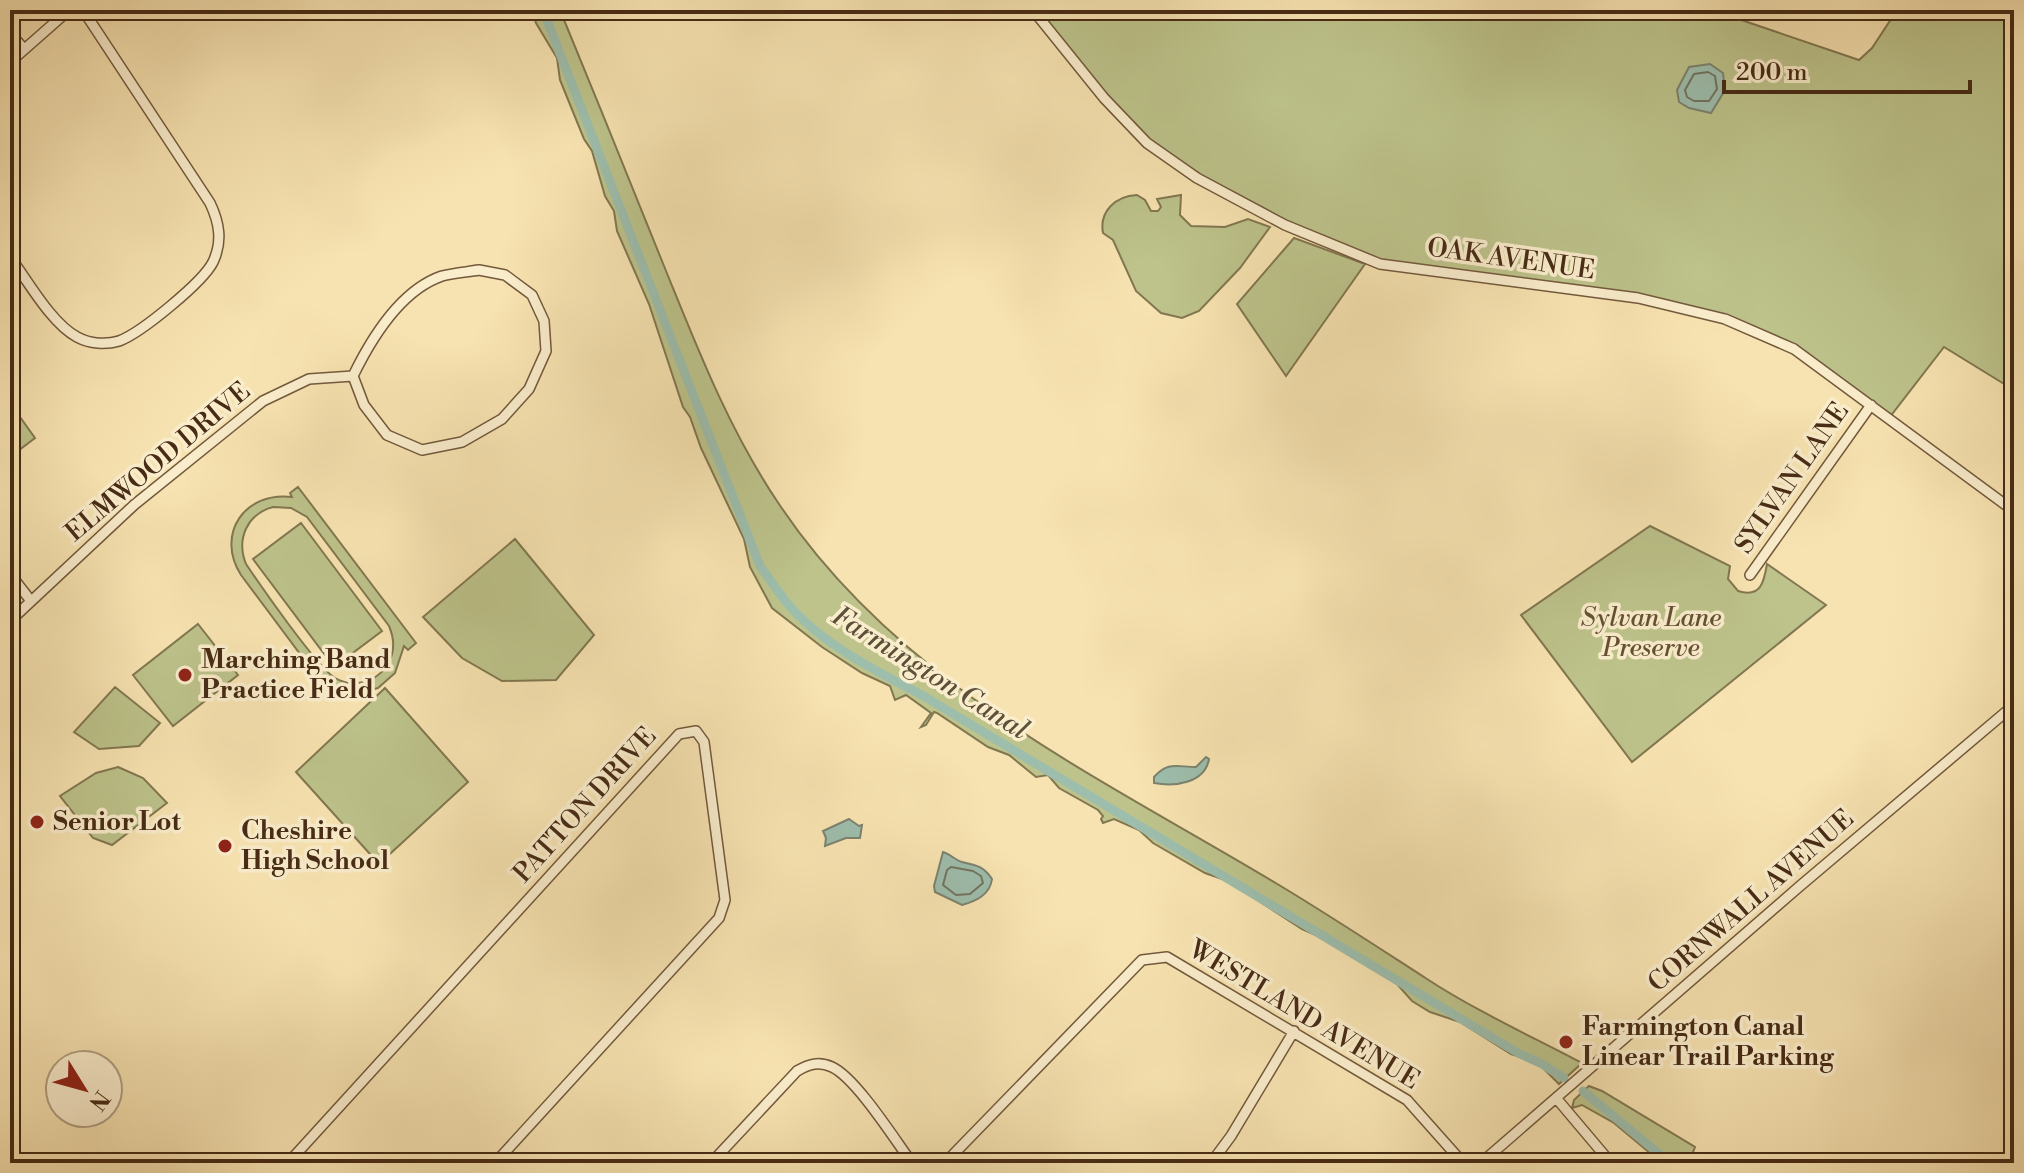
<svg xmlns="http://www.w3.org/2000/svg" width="2024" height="1173" viewBox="0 0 2024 1173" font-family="'Libre Bodoni',serif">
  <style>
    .green { fill: #bdc38b; stroke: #827750; stroke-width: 2; fill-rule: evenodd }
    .water { fill: #9dbead; stroke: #7b8370; stroke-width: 2 }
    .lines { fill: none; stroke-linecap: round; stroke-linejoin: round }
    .shore { stroke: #727461; stroke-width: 2 }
    .canal { stroke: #9dbead; stroke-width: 9 }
    .minor-casing { stroke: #73593c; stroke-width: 12 }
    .highway-casing { stroke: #472b15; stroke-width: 17 }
    .minor { stroke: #faedcc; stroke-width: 9 }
    .highway { stroke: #ecc278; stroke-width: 14 }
    .poi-dot { fill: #8f2418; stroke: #faedcc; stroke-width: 3 }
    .labels { text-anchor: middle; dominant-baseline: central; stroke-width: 7; stroke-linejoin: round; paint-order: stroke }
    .street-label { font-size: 26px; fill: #472b15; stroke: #faedcc }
    .park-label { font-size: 26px; font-style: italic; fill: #645132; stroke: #faedcc }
    .poi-label { font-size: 26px; font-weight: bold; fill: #472b15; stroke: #faedcc; text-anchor: start }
    .water-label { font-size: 28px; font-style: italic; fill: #5c503b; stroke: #faedcc }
  </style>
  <rect width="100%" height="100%" fill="#f7e3b1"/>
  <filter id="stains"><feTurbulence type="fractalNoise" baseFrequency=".0025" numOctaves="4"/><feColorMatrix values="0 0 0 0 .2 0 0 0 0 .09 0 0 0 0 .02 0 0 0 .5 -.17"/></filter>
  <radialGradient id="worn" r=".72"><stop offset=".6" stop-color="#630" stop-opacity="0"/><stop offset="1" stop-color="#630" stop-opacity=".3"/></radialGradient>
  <path class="green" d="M532,10h28c35,85 70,171 104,256 33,81 64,162 113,235 120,183 321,275 502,384 50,30 100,63 148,94 49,32 104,57 155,84l-23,21 -21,-21 -27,-9 -51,-32 -30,-10 -18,-11 -15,-17 -79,-48 -16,-7 -74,-48 -23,-8 -52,-30 -14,-13 -25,-11 -11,4 -2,-4 2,-3 -5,-6 -39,-22 -11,-13 -12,2 -27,-22 -21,-8 -51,-34 -3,-1 -8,13 -5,2 10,-14 -25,-18 -11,5 -5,-14 -28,-13 -40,-26 -50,-39 -22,-41 -6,-28 -43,-91 -11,-31 -7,-10 -34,-103 -32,-73 -3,-20 -9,-15 -13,-45 -8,-12 -24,-59 -3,-22 -21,-35z
    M1033,10h679l147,50 13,-12 25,-38h117v380l-70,-43 -55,71 -95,-69 -69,-30 -87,-21 -258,-34 -95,-39 -138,-82z
    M1137,195l8,5 6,11h7l3,-4 -4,-8 24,-4 -1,20 11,11 34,1 23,-8 22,8 -30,41 -41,43 -17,7 -21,-5 -25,-22 -23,-51 -10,-7c-4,-21 12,-37 34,-38z
    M1294,238l71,26 -79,112 -49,-72z
    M10,403l25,35 -25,19z
    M298,487l118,156 -8,7 -4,-4 -9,27 -17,15 -23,6 -22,-5 -18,-15 -74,-99c-26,-41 4,-84 51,-78l-2,-4zM273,507l18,1 16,9 82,109c6,14 6,28 -3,41 -12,16 -34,21 -51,11 -18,-11 -75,-93 -89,-114 -10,-25 1,-50 27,-57z
    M301,523l81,108 -48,36 -81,-108z
    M1650,526l80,40 -2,13 10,12c23,7 26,-9 29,-27l59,41 -194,157 -111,-147z
    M515,539l79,96 -38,45 -54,1 -40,-23 -39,-41z
    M198,624l40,51 -65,51 -40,-51z
    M115,687l45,36 -21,23 -40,3 -25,-17z
    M385,688l83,94 -89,82 -83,-92z
    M118,767l25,11 24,25 -55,42 -19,-7 -33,-42 36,-23z
    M1589,1086l13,5 93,56 -6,16h-27l-48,-40 -32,-18 -10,3 2,-8z"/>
  <path class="water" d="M1710,64l13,9 2,17 -14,23 -22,-5 -10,-6 -2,-12 12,-23z
    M1206,757l3,2c-4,24 -34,28 -55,24v-6c14,-16 23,-10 42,-10z
    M849,819l10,7 3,-1 -2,13h-14l-21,8 1,-8 -3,-7z
    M943,852c7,2 12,8 19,10 14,4 21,3 30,17 -2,16 -16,22 -30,26l-27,-13 -1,-6z"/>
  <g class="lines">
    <path class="shore" d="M1708,72l7,4 2,13 -8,12h-15l-7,-4 -2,-7 9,-16z
      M951,867l22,4 8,5 2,7 -13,11 -14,1 -13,-10 4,-15z"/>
    <path class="canal" d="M543,10l217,556c11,15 21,31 34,45 36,38 85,61 131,86l593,356 24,11 22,14
      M1583,1091l87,72"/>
    <defs>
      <path id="minor" d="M1033,10l71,88 43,45 50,35 88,47 95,39 258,34 87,21 69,30 220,162
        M10,33l14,16
        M10,62l59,-52
        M10,257c18,24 41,66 67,80 13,7 29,8 42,4 22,-8 84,-59 94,-79 10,-21 6,-40 -3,-59l-127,-193
        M479,270l26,5 27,20 12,26 2,30 -17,38 -27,30 -40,23 -40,8 -35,-15 -23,-30 -11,-29c18,-37 48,-86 89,-100 12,-3 25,-4 37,-6z
        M10,574l21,27
        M1750,575l121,-170
        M10,621l124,-116 129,-104 46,-22 44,-3
        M1557,1099l54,64
        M288,1163l391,-429 17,-3 8,11 21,158 -6,18 -224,245
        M711,1163l86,-92c12,-7 22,-10 35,-4 24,11 63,73 80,96
        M945,1163l197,-203 25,-3 240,143 56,63
        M1211,1163l20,-27 63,-105
        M1481,1163l319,-277 214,-181"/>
      <path id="highway" d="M10,1159l4,4"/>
    </defs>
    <use href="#minor" class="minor-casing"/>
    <use href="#highway" class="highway-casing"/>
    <use href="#minor" class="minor"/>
    <use href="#highway" class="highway"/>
  </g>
  <g class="poi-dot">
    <circle cx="185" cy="675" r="8"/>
    <circle cx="37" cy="822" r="8"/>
    <circle cx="225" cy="846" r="8"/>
    <circle cx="1566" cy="1042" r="8"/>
  </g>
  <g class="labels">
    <g class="street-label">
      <text transform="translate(1511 259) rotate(8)">OAK AVENUE</text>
      <text transform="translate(158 462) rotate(-40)">ELMWOOD DRIVE</text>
      <text transform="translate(1792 478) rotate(-55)">SYLVAN LANE</text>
      <text transform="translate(585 805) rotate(-48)">PATTON DRIVE</text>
      <text transform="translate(1751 901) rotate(-41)">CORNWALL AVENUE</text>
      <text transform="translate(1304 1015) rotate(31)">WESTLAND AVENUE</text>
    </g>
    <g class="park-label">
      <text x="1651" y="618">Sylvan Lane<tspan x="1651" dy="30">Preserve</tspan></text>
    </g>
    <g class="poi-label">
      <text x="201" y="660">Marching Band<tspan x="201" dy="30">Practice Field</tspan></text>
      <text x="53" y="822">Senior Lot</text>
      <text x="241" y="831">Cheshire<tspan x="241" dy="30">High School</tspan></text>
      <text x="1582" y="1027">Farmington Canal<tspan x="1582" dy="30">Linear Trail Parking</tspan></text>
    </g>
    <g class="water-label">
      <text transform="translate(930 673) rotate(32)">Farmington Canal</text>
    </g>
  </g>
  <rect width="2024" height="1173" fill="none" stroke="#f7e3b1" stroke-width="40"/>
  <rect x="12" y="12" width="2000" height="1149" fill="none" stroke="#472b15" stroke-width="4"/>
  <rect x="20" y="20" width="1984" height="1133" fill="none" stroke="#472b15" stroke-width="2"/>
  <g transform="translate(84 1089) rotate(127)"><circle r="38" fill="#faedcc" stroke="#b29f83" stroke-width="2"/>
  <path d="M0-6L14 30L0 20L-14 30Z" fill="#8f2418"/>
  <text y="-12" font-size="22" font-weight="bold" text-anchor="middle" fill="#472b15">N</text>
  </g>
  <path d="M1724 80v12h246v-12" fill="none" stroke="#472b15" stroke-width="4"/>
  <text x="1736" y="80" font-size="24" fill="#472b15" stroke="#faedcc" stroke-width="6" paint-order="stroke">200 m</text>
  <rect width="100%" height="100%" filter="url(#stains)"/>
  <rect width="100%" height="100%" fill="url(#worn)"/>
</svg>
